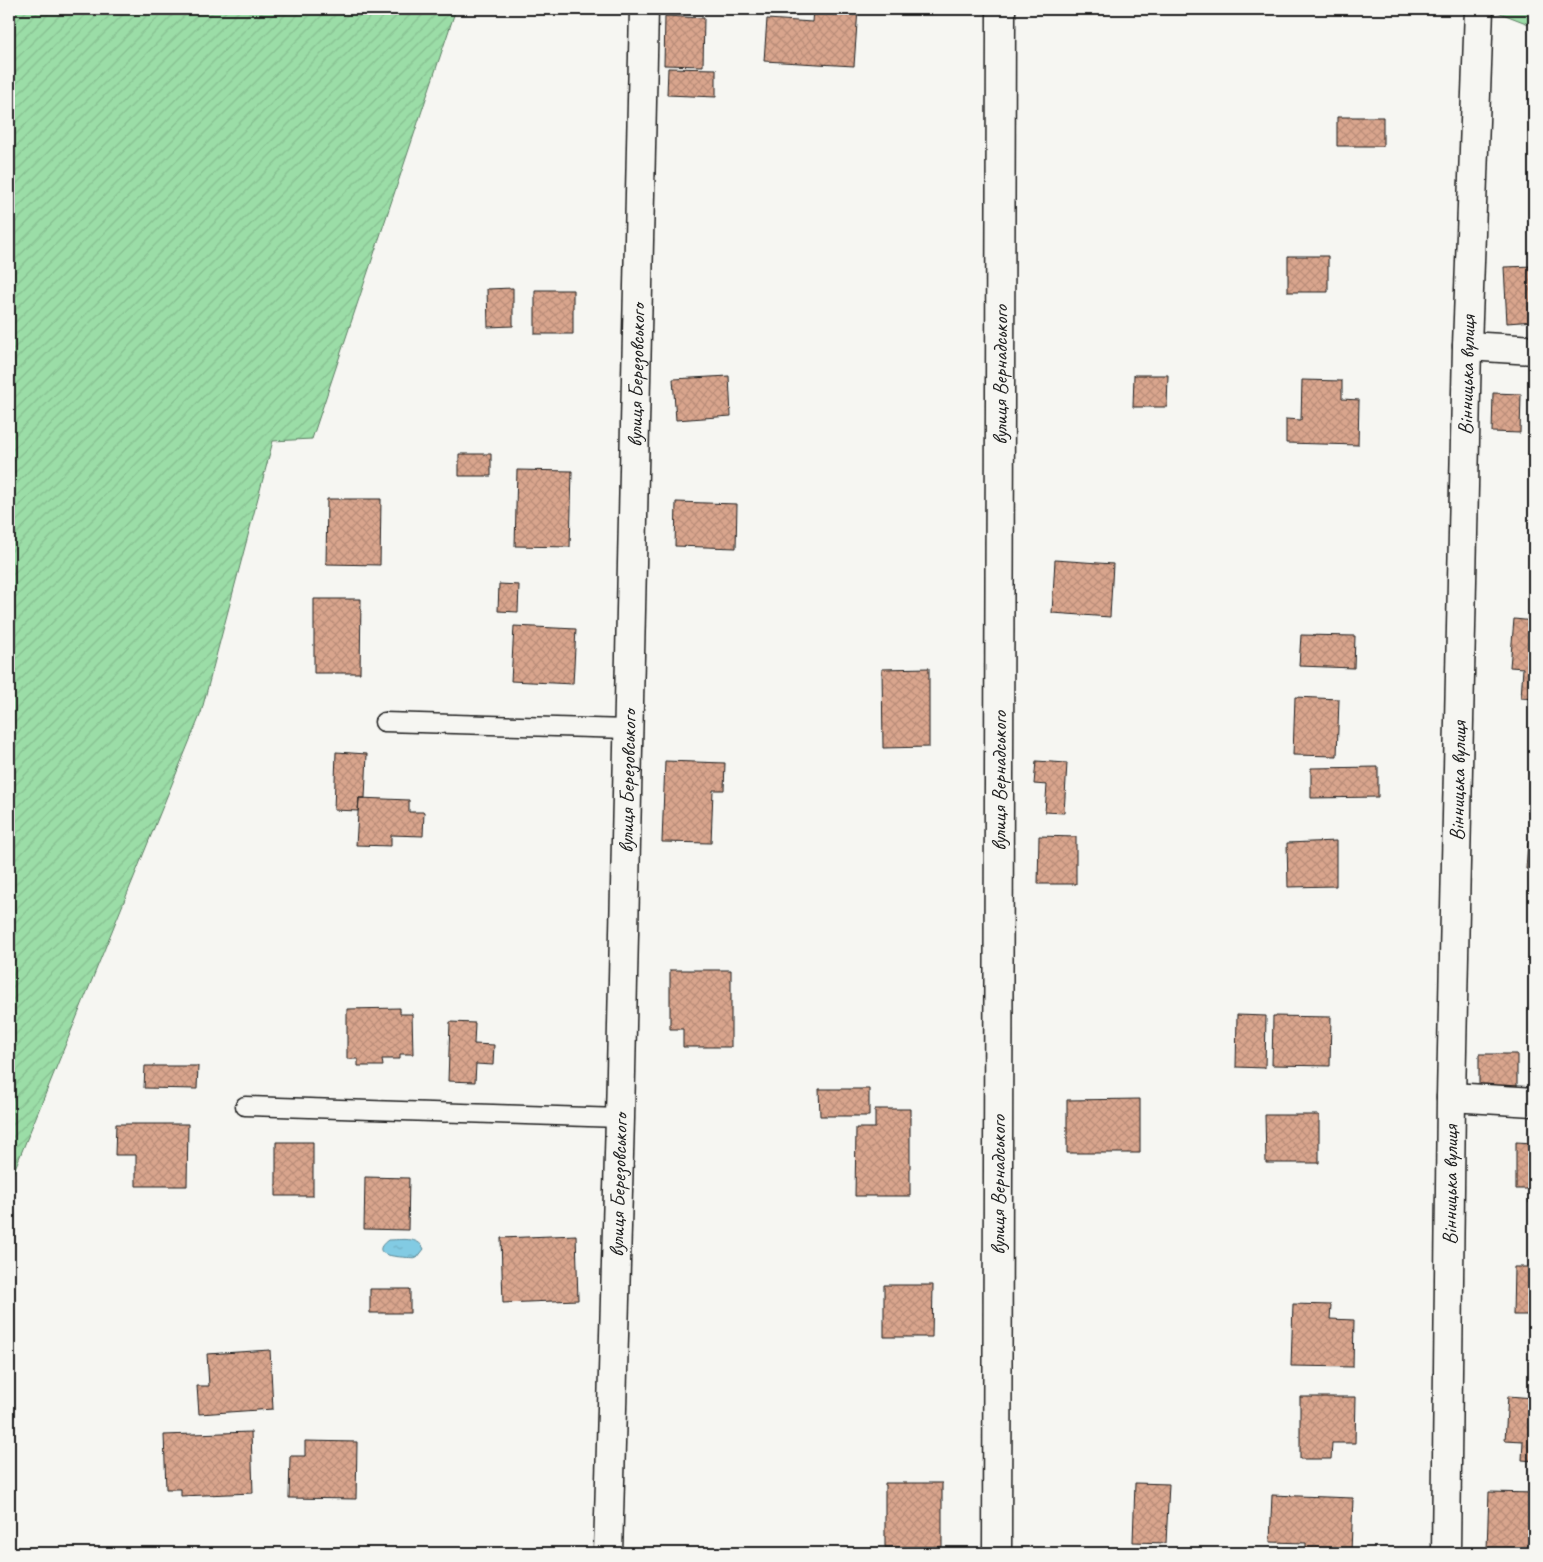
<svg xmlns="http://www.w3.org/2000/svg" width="1543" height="1562" viewBox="0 0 1543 1562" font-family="Caveat,sans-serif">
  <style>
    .grass { fill: #9bdda7; stroke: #5c7c62 }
    .garden { fill: url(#garden-furrows); stroke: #5c7c62 }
    .water { fill: url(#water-ripples); stroke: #598593 }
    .building { fill: url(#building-cross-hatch); stroke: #1c1c1c }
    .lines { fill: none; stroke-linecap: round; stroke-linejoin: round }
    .lane-casing { stroke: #1c1c1c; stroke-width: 21 }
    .street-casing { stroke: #1c1c1c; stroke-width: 31 }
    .secondary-casing { stroke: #1c1c1c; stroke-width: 31 }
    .lane { stroke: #f6f6f2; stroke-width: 18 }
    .street { stroke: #f6f6f2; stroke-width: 28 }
    .secondary { stroke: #f6f6f2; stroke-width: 28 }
    .labels { text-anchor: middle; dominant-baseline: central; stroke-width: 4; stroke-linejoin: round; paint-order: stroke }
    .street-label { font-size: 21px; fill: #1c1c1c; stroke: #f6f6f2 }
  </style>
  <defs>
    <pattern id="garden-furrows" width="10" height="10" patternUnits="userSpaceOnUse" patternTransform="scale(1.25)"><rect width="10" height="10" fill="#9bdda7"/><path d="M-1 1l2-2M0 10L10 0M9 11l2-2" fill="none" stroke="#85bd8f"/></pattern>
    <pattern id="water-ripples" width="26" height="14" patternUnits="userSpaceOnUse" patternTransform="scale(1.25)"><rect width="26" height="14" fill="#82cbe3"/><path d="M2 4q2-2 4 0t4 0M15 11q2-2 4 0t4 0" fill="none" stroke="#70aec2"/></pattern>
    <pattern id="building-cross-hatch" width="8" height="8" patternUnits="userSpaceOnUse" patternTransform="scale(1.25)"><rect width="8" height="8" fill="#d9a58d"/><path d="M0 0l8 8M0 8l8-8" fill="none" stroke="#ba8d79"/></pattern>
  </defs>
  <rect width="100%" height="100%" fill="#f6f6f2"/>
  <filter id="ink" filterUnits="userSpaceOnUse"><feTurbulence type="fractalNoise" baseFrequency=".02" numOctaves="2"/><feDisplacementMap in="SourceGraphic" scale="10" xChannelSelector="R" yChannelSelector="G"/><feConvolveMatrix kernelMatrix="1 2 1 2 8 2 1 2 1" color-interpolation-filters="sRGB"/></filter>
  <g filter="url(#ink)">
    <path class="grass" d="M1490,9h44v15l-8,-1z"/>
    <path class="garden" d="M9,9h447l-144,430 -39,2 -72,272 -192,470z"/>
    <path class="water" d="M388,1240c13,0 30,-4 36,9l-7,9c-10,-1 -53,0 -29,-18z"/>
    <path class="building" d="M811,9h47l-4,57 -90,-5 3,-42 45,3 1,-13z
      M665,16l39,2 -1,48 -39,-1z
      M668,68l48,1v28l-49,-2z
      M1337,117h46v29h-46z
      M1288,256h40v36h-40z
      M1534,266v55l-27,2 -3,-56z
      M513,288v38l-25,1 -1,-38z
      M535,290h38v44h-38z
      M1134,375h34l-1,32h-34z
      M729,376l2,40 -55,4 -3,-41z
      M1302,380l40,1v18l17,1 -1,45 -72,-2v-24l15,1z
      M1493,393l28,1 -1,39 -28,-1z
      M459,454h32v22h-32z
      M517,470l55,1 -2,76 -55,-1z
      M327,499h54l-1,66 -54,-1z
      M676,502l61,2 -1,44 -61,-2z
      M1055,560l58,4 -3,53 -58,-4z
      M499,584l20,1 -1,27 -20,-1z
      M314,599h47l-1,74h-46z
      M1514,619l20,2v78l-13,-1 2,-30 -13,-1z
      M514,626l62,3 -3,55 -62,-3z
      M1301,635l54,1 -1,32 -55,-2z
      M929,668v79l-46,1 -1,-79z
      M1295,697l44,2 -2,57 -44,-1z
      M336,752l31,2 -2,44h-6l-1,13 -24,-1z
      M665,761l60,2 -1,27h-11l-2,53 -49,-1z
      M1036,761l31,2 -3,50 -19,-1 2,-27 -13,-1z
      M1378,767v30l-67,1v-30z
      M359,798l50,2v12h15l-1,24 -32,-1v11l-35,-1z
      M1039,836l37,1v47h-38z
      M1336,841v45l-48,1 -1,-44z
      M1528,843h6v26h-8z
      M670,970h61v77h-48v-18h-13z
      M400,1008v6h12l1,40h-13v5h-18l1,7h-25v-7h-11v-50z
      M1237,1015l29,1 -1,52 -29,-1z
      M1273,1016l58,1 -1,49 -58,-1z
      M450,1022l25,1 -1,21 20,1 -1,20 -17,-1 -1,18 -27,-1z
      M1479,1054h38v33h-38z
      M145,1066h53l-1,23 -53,-1z
      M819,1089h50v27h-49z
      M1140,1099v54h-73v-53z
      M875,1109h35v87h-55l1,-68h19z
      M1265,1115h54v48h-53z
      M116,1124h72l-1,62h-51v-31h-21z
      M276,1142h37v54h-37z
      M1516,1142l18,1v60h-5v-14h-13z
      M365,1177l44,1 -1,52 -44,-1z
      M576,1235l2,65 -75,3 -2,-65z
      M1514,1267h20v65h-6l1,-17h-16z
      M884,1285h49l-1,52h-48z
      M370,1289h40v24h-40z
      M1293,1304l38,1 -1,14 24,1 -1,47 -62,-1z
      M270,1350l3,59 -74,5 -2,-28h12l-2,-32z
      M1508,1396l26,2v63l-12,-1 1,-19 -18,-1z
      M1300,1397h56l-1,46h-23l-1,16h-31z
      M251,1432l2,61 -72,3v-7h-15l-2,-54z
      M305,1441l52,1 -1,57 -67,-1 1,-42h15z
      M885,1483h57v64h-57z
      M1135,1483l34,1 -3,59 -33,-1z
      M1489,1492l45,1v57l-47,-1z
      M1272,1495l81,3 -2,55 -45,-2v-8l-36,-1z"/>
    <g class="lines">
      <defs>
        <path id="lane" d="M384,722l244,7
          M245,1106l375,12"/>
        <g id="street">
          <path d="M1467,346l67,4"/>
          <path d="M1451,1097l83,5"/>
          <path id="s1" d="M608,1553l12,-435 24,-1109"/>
          <path id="s2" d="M997,1553l4,-1544"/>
        </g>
        <g id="secondary">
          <path id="s3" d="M1446,1553l5,-456 16,-751 12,-337"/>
        </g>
      </defs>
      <use href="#lane" class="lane-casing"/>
      <use href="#street" class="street-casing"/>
      <use href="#secondary" class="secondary-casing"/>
      <use href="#lane" class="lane"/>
      <use href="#street" class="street"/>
      <use href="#secondary" class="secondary"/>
    </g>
  </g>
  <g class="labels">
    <g class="street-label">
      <text stroke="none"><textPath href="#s1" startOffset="1178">вулиця Березовського</textPath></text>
      <text stroke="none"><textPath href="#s2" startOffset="1178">вулиця Вернадського</textPath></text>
      <text stroke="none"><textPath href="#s3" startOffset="1178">Вінницька вулиця</textPath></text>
      <text stroke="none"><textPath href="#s1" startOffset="772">вулиця Березовського</textPath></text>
      <text stroke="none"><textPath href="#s2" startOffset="772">вулиця Вернадського</textPath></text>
      <text stroke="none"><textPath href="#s3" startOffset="772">Вінницька вулиця</textPath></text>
      <text stroke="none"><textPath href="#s1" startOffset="368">вулиця Березовського</textPath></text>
      <text stroke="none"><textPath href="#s2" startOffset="368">вулиця Вернадського</textPath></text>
      <text stroke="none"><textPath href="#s3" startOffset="368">Вінницька вулиця</textPath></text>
    </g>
  </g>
  <rect width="1543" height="1562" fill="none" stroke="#f6f6f2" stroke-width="30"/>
  <rect x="15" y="15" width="1513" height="1532" fill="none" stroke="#1c1c1c" stroke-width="2" filter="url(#ink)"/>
</svg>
